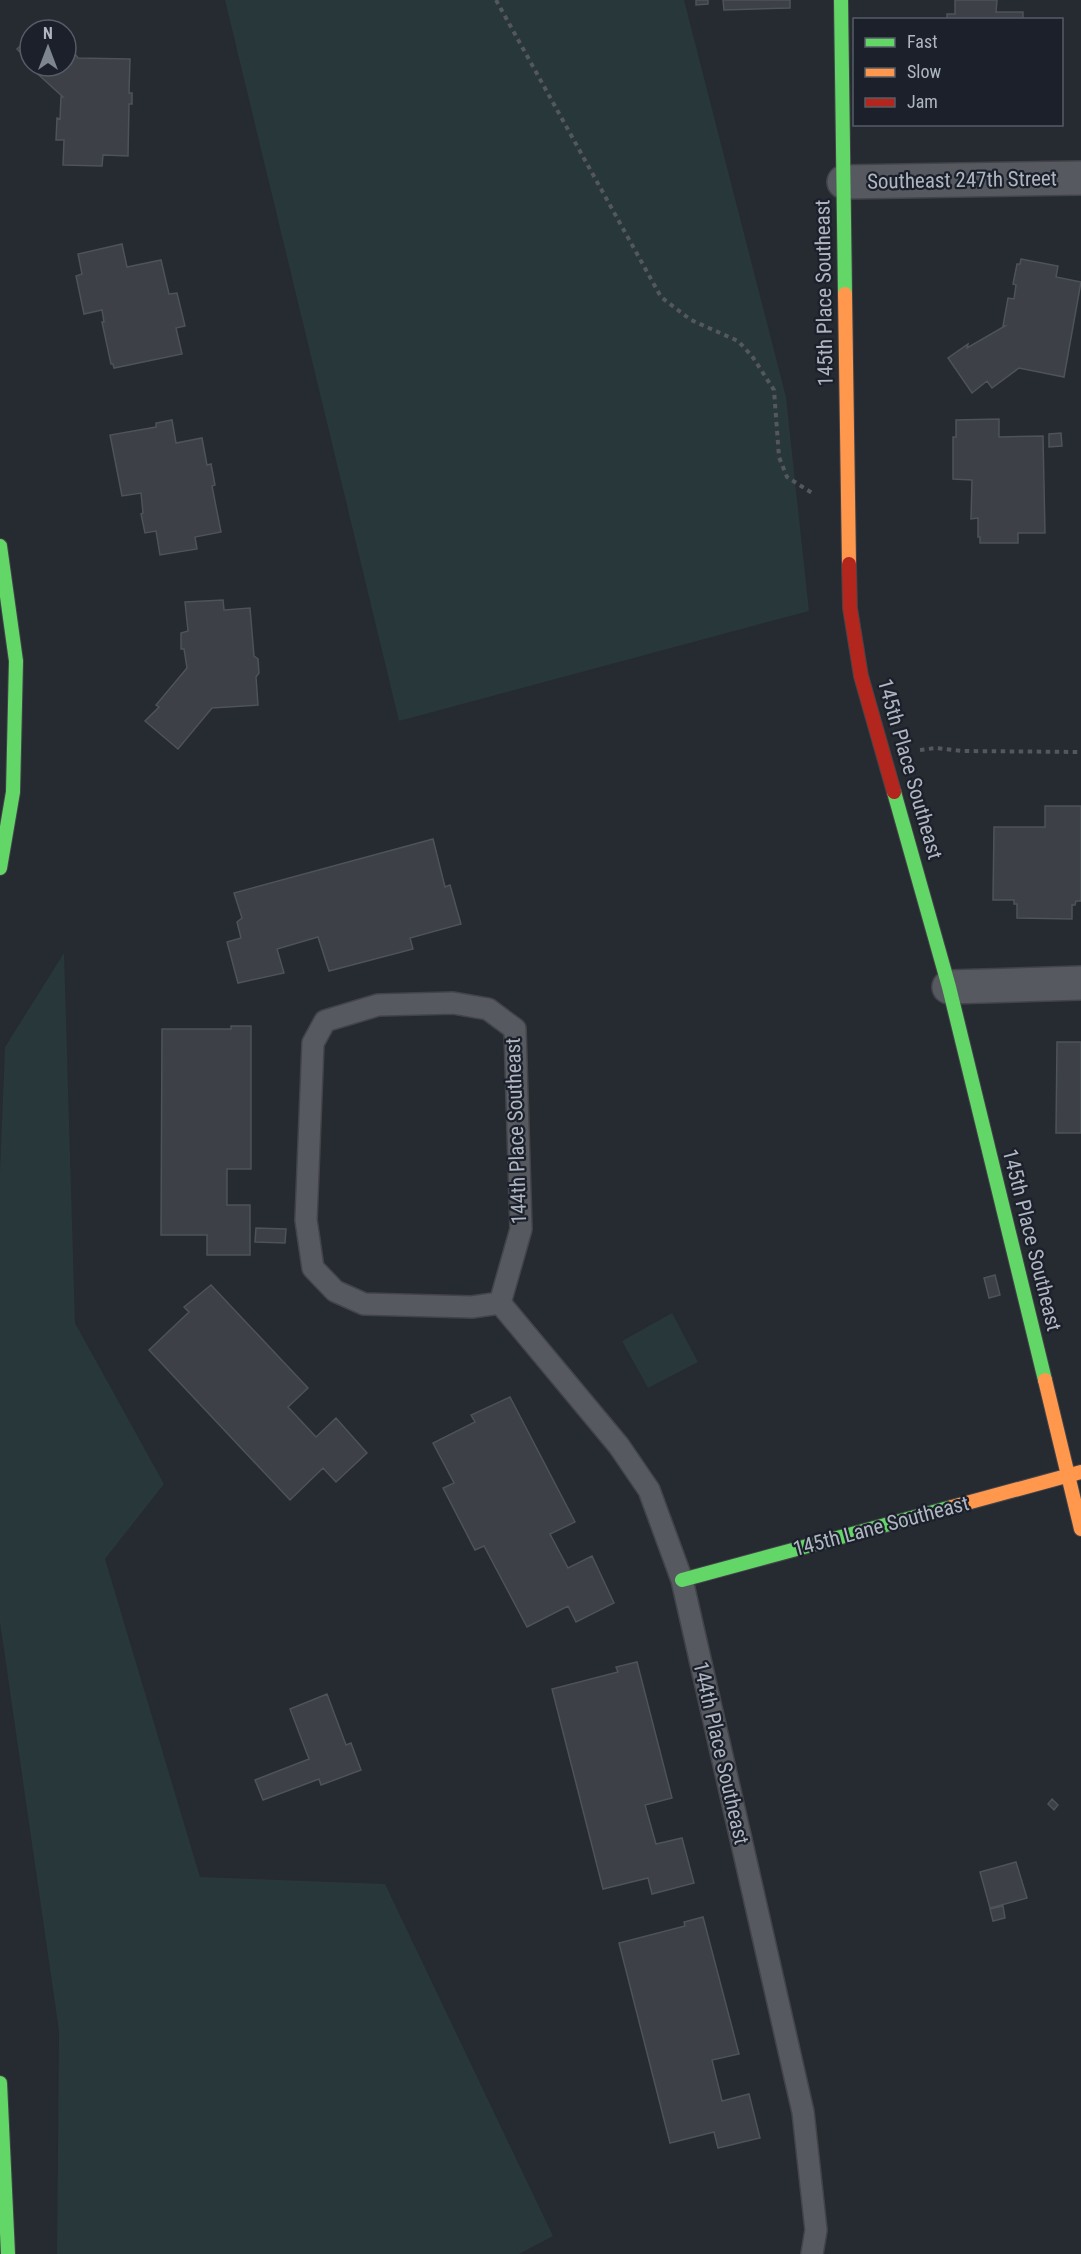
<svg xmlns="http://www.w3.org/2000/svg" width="1081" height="2254" viewBox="0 0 1081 2254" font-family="'Roboto Condensed',sans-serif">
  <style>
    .green { fill: #283739 }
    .building { fill: #3d4046; stroke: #4e5259; stroke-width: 1.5 }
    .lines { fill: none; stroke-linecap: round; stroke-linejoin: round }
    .lane-casing { stroke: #424449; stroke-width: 24 }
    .street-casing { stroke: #424449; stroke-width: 36 }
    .fast-casing { stroke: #424449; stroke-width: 16 }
    .slow-casing { stroke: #424449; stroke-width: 16 }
    .jam-casing { stroke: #424449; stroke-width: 16 }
    .path { stroke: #54585d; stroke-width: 4; stroke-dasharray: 4.5 4.5; stroke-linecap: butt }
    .lane { stroke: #56595f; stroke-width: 21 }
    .street { stroke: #56595f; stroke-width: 33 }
    .fast { stroke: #63d668; stroke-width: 14 }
    .slow { stroke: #ff974d; stroke-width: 14 }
    .jam { stroke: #b3261e; stroke-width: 14 }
    .labels { text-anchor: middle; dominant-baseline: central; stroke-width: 4.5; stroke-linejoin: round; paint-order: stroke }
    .street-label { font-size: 21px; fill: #afb6c2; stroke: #1b202a }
  </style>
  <rect width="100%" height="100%" fill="#262a31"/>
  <path class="green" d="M225,0h459l102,397 23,214 -410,110z
    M64,953l11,370 89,161 -59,75 95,318 185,7 168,352 -34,18h-462l2,-223 -59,-409v-451l5,-124z
    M672,1313l26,49 -50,26 -26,-47z"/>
  <path class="building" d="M696,0h12v4l-12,1z
    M723,0h67v8l-66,2z
    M955,0h42l-1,12h27v8h-76v-6h8z
    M49,20l8,10h-19z
    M30,37v25l-13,-13z
    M66,42l12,16 52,1 -1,34h3v11h-3l-1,52 -25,-1 -1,11 -39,-1 1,-25h-8l1,-22 3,1 1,-22h2l-34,-31h37z
    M122,244l5,23 34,-7 8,34 8,-1 8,33 -9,2 6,26 -68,14 -1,-4h-2l-9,-42h2l-2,-12 -18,4 -8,-38 6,-2 -4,-20z
    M1021,259l37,7 -2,11 25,5 -17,95 -45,-9 -27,20 -5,-7 -15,12 -24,-35 20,-14 -1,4 38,-22h-2l5,-28 6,1 2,-14 -3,-1 4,-20h3z
    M999,419v18l44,-1 2,97h-27v10h-38v-6h-2v-19l-7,1 1,-39 -19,-1v-42h3v-17z
    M172,420l4,23 26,-5 5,27 4,-1 4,21 -3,1 9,46 -26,5 2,12 -37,6 -4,-24 -11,2 -4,-19 2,-1 -2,-20 -19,3 -12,-61 46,-8v-4z
    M1061,433l1,13 -13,1v-13z
    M223,600l1,10 26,-2 4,48 4,3 1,14 -3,4 2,28 -46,3 -34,41 -33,-28 14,-14 -3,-2 31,-37 -3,-19h-3v-16l7,-2 -3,-29z
    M1045,806h36v95h-5l-1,4h-3v14l-55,-1v-14h-3v-4h-21l1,-73h51z
    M433,839l12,48 5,-2 11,39 -51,14 3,11 -84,22 -11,-34 -41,12 7,24 -46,10 -11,-41 14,-4 -4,-16 5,-4 -8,-25z
    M231,1026h20v143h-24v36h23v50h-43v-20h-46l1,-206h69z
    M1057,1042h24v91h-25z
    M256,1228l30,1 -1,14 -30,-1z
    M995,1275l5,20 -11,3 -5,-20z
    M211,1285l97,103 -20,19 28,30 20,-19 31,35 -31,29 -13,-14 -33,32 -141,-150 40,-38 -5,-5z
    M510,1397l65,125 -25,12 18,34 24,-12 22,47 -38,19 -8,-16 -41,21 -43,-81 -9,4 -32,-62 11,-5 -21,-40 42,-21 -4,-7z
    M637,1662l35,136 -27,7 11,39 26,-6 12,45 -42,11 -4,-16 -45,11 -51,-200 66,-17 -2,-5z
    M327,1694l19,51 5,-2 10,27 -40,15 -2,-6 -56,21 -8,-20 54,-21 -19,-50z
    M1052,1799l6,6 -4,5 -6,-6z
    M1016,1862l11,36 -37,10 -10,-36z
    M1003,1906l2,12 -12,3 -3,-12z
    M703,1917l36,137 -27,6 10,41 27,-7 11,44 -42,10 -4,-16 -44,11 -51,-200 66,-17 -1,-4z"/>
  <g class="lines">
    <defs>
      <path id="lane" d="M453,1003l35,6 27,20 6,200 -21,74 -28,4 -108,-3 -29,-13 -22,-23 -7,-48 7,-177 12,-22 53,-16z
        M500,1303l119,143 30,44 33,90 121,532 13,118 -4,24"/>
      <path id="street" d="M844,182l237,-4
        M949,987l132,-4"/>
      <path id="fast" d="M841,0l4,294
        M0,546l16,115 -3,131 -13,76
        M894,792l55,195 96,393
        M682,1580l270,-73
        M0,2083l8,171"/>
      <path id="slow" d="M845,294l4,270
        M1045,1380l36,149
        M952,1507l129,-35"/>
      <path id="jam" d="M849,564l1,44 11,68 33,116"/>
    </defs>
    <use href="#lane" class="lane-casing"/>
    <use href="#street" class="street-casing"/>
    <use href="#fast" class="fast-casing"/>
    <use href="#slow" class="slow-casing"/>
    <use href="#jam" class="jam-casing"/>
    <path class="path" d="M496,0l165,297 30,23 47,21 14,15 22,34 5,67 8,20 25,16
      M920,750l16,-2 27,3 118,1"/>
    <use href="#lane" class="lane"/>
    <use href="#street" class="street"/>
    <use href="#fast" class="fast"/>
    <use href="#slow" class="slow"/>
    <use href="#jam" class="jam"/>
  </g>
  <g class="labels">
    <g class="street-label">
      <text transform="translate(962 180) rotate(-1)">Southeast 247th Street</text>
      <text transform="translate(824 293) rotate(-91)">145th Place Southeast</text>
      <text transform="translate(910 769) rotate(74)">145th Place Southeast</text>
      <text transform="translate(516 1131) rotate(-92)">144th Place Southeast</text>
      <text transform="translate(1032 1240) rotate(76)">145th Place Southeast</text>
      <text transform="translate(881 1526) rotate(-15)">145th Lane Southeast</text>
      <text transform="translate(721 1753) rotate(77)">144th Place Southeast</text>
    </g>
  </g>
  <rect x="853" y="18" width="210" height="108" fill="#1b202a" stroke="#565c67" stroke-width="1.5"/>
  <rect x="865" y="38" width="30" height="9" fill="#63d668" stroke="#565c67" stroke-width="1.5"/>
  <text x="907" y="48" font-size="18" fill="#afb6c2">Fast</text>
  <rect x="865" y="68" width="30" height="9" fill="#ff974d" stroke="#565c67" stroke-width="1.5"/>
  <text x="907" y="78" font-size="18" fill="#afb6c2">Slow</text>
  <rect x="865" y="98" width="30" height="9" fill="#b3261e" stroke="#565c67" stroke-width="1.5"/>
  <text x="907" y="108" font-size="18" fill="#afb6c2">Jam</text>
  <g transform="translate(48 48)"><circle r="28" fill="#1b202a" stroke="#565c67" stroke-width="1.5"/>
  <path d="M0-4.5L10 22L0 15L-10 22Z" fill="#7f858f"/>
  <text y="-9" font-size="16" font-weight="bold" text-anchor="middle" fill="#afb6c2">N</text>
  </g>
</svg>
